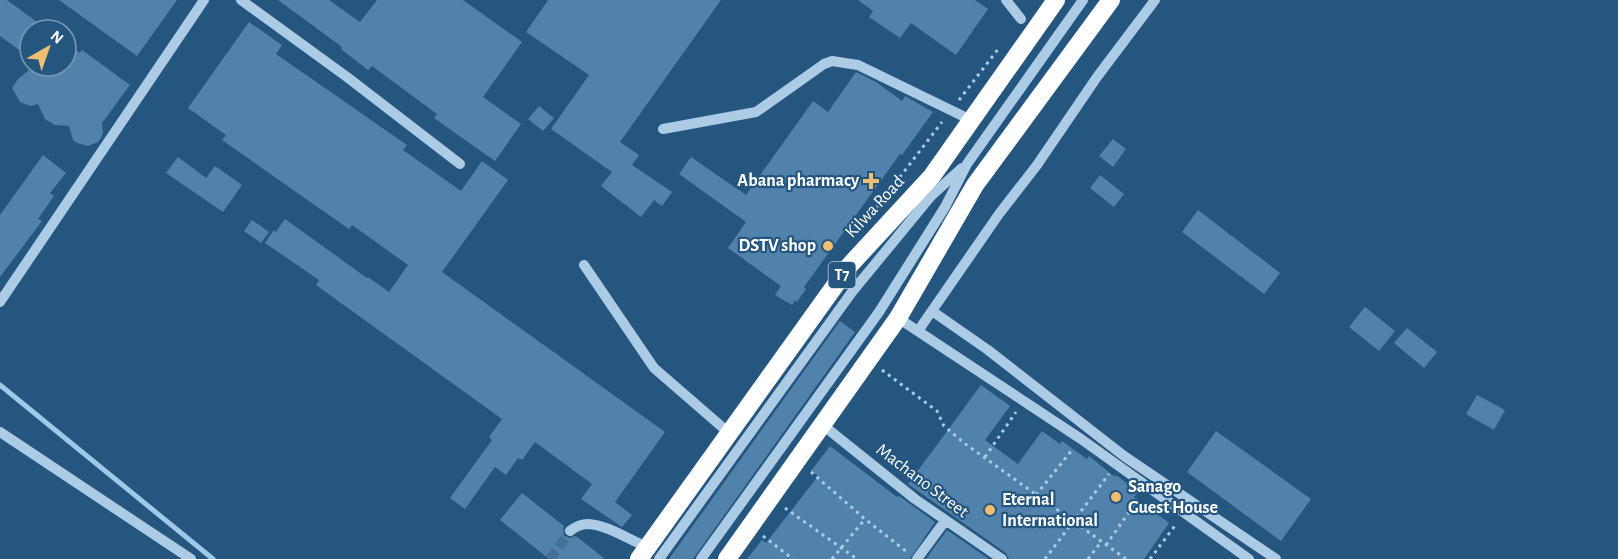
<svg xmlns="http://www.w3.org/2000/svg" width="1618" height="559" viewBox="0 0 1618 559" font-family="'Alegreya Sans',sans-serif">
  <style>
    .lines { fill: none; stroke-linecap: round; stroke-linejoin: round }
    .stream { stroke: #a0c8e7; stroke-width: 5 }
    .building { fill: #5182ab }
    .minor-tunnel { stroke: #466f93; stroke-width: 10; stroke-dasharray: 10 5; stroke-linecap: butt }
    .path { stroke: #accce6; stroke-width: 3; stroke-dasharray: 3 4.5; stroke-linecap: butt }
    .minor { stroke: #accce6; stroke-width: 10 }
    .highway { stroke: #fff; stroke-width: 18 }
    .poi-dot { fill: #f0be70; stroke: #255680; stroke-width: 2 }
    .labels { text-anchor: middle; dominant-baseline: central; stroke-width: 4.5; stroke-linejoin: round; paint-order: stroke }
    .shield { fill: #255680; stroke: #beccd9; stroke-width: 1.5 }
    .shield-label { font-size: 16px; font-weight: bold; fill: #fff }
    .poi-label { font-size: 18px; font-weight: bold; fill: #fff; stroke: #255680; text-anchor: end }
    .street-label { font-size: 18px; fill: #fff; stroke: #255680 }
  </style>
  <rect width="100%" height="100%" fill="#255680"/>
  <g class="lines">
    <path class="stream" d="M0,385l213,174"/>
  </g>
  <path class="building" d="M0,0h7l41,30h-18v28l-30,-22z
    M59,0h118l-40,56z
    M278,0h51l31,22 17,-22h86l59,42 -39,55 38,27 -26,37 -61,-43 3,-4 -65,-48 -4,4 -27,-21 1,-2z
    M548,0h173l-101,142 19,13 -7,10 40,27 -10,14 -8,-6 -13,17 -40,-31 11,-14 -61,-43 38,-54 -63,-43z
    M858,0h117l13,9 -32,46 -45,-32 -11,15 -31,-21 4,-6z
    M249,22l33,23 -6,9 131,91 -4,5 58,41 21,-30 26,19 -66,92 223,160 -50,70 17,13 -10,12 -41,-28 11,-15 -57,-42 -13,18 -4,-2 -12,17 -11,-8 -30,42 -15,-11 42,-58 -3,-3 13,-18 -186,-134 3,-5 -54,-37 9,-13 2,2 9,-13 82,59 1,-1 21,15 19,-27 -56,-40 -3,4 -127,-89 4,-5 -38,-27z
    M66,42l14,11 2,-3 48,35 -28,38 1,10 -2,5 -3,4 -10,4 -11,-3 -4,-3 -4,-14 -14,-1 -10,-6 -7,-15 -8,2 -10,-4 -8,-14 6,-9 16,-13h32z
    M856,72l20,10 26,19 3,-5 28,16 -31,43 -2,-1 -96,133 2,2 -9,13 -2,-2 -3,5 -17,-10 6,-9 -53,-38 18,-26 -67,-48 12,-17 55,38 67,-94 15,11z
    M539,106l15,12 -11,13 -15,-12z
    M1113,139l13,10 -13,18 -14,-11z
    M43,155l23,18 -16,20 4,3 -16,23 4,2 -42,56v-62z
    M178,157l28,21 9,-12 27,19 -19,27 -57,-39z
    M1100,175l24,19 -10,13 -24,-19z
    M1198,210l82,63 -16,21 -82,-62z
    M252,220l17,12 -8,11 -17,-12z
    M1365,307l30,24 -16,20 -30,-24z
    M840,321l15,11 -162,227h-24z
    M1407,328l30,24 -13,16 -30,-25z
    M981,385l29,21 -25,34 33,24 24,-33 18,13 2,-3 25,18 2,-3 26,21 1,-2 22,17 -4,5 35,26 -25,36h-135l-3,-6 -98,-69z
    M1477,395l28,15 -11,20 -28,-16z
    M1216,431l95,68 -30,42 -94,-69z
    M830,446l67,51 2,-1 36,26 -25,37h-163l15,-19 4,3 52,-67 -7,-5z
    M522,493l42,33 -1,5 1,5 6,2 6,-2 29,23h-56l-49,-39z
    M947,530l42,29h-63z"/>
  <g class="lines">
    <path class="minor-tunnel" d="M550,559l20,-28"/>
    <path class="path" d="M959,100l40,-52
      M877,207l65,-85
      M882,370l55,41 7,15 20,17 162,116
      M985,457l31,-45
      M811,472l54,47 42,33
      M1036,495l36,-45
      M785,508l72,51
      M763,536l30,23
      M1106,545l33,-47
      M832,559l33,-40
      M1045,559l64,-85
      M1088,559l13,-17
      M1150,559l27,-36"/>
    <path class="minor" d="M241,0l106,77 113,87
      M1006,0l15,19
      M663,129l93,-17 68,-48 8,-3 26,4 113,55
      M584,265l70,103 75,65
      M0,302l204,-302
      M932,311l56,39 136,106 152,103
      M898,318l183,121 168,120
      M918,331l81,-117 38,-49 60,-88 58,-77
      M824,426l91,73 87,60
      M0,432l191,127
      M570,531c5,-4 11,-7 18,-7 20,1 41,16 60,23
      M659,559l193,-267 79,-96 31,-28
      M701,559l178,-247 66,-105 22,-43 116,-164
      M917,559l28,-38"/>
    <path class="highway" d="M639,559l210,-293 83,-90 124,-176
      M727,559l171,-241 77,-133 136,-185"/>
  </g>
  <g class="poi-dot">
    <path d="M868 172h6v6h6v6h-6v6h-6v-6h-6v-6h6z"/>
    <circle cx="828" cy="246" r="6"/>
    <circle cx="1116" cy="497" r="6"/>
    <circle cx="990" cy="510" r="6"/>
  </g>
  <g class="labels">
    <rect class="shield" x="828.5" y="262" width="27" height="26" rx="4.5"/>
    <g class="shield-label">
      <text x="842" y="275">T7</text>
    </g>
    <g class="poi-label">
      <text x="859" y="181">Abana pharmacy</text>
      <text x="816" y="246">DSTV shop</text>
      <text x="1128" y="487" text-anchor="start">Sanago<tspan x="1128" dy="21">Guest House</tspan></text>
      <text x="1002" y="500" text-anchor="start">Eternal<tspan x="1002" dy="21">International</tspan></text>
    </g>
    <g class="street-label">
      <text transform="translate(875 207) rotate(-47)">Kilwa Road</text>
      <text transform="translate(922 481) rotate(37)">Machano Street</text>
    </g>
  </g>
  <g transform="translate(48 48) rotate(40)"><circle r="28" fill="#255680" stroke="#7c9ab3" stroke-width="1.5"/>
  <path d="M0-4.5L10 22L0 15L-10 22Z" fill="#f0be70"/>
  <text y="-9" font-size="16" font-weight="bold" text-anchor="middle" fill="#ffffff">N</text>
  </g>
</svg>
